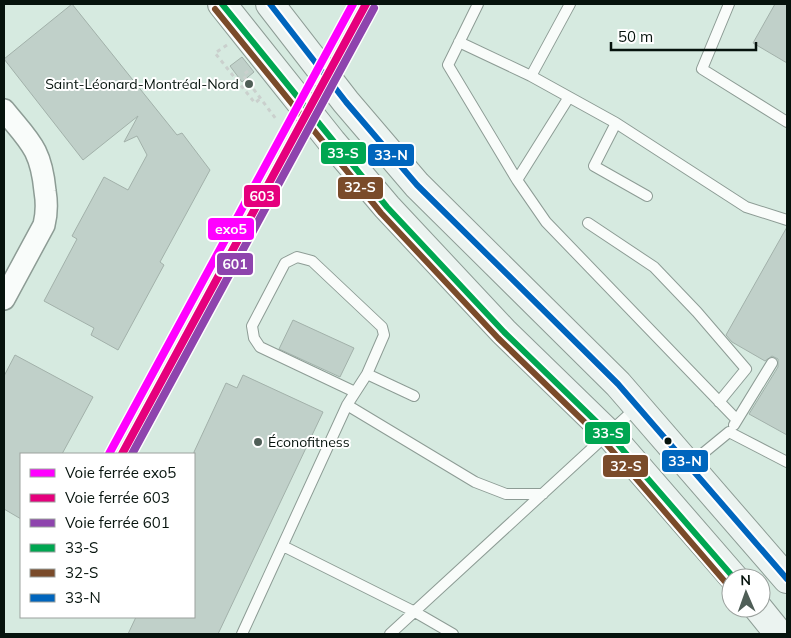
<svg xmlns="http://www.w3.org/2000/svg" width="791" height="638" viewBox="0 0 791 638" font-family="Mulish,sans-serif">
  <style>
    .building { fill: #c0d0c9; stroke: #a2b1aa }
    .lines { fill: none; stroke-linecap: round; stroke-linejoin: round }
    .lane-casing { stroke: #8d9c95; stroke-width: 12 }
    .street-casing { stroke: #8d9c95; stroke-width: 24 }
    .secondary-casing { stroke: #8d9c95; stroke-width: 30 }
    .path { stroke: #cad0cd; stroke-width: 3; stroke-dasharray: 4 4; stroke-linecap: butt }
    .lane { stroke: #f9fcfa; stroke-width: 10 }
    .street { stroke: #f9fcfa; stroke-width: 21 }
    .secondary { stroke: #ebf3f0; stroke-width: 28 }
    .bus-1-casing { stroke: #fff; stroke-width: 10 }
    .bus-2-casing { stroke: #fff; stroke-width: 10 }
    .bus-3-casing { stroke: #fff; stroke-width: 10 }
    .bus-1 { stroke: #00a651; stroke-width: 6 }
    .bus-2 { stroke: #7a4b2a; stroke-width: 6 }
    .bus-3 { stroke: #0065bd; stroke-width: 6 }
    .rail-1-casing { stroke: #fff; stroke-width: 11 }
    .rail-2-casing { stroke: #fff; stroke-width: 11 }
    .rail-3-casing { stroke: #fff; stroke-width: 11 }
    .rail-1 { stroke: #f0f; stroke-width: 8 }
    .rail-2 { stroke: #e5007d; stroke-width: 8 }
    .rail-3 { stroke: #8e44ad; stroke-width: 8 }
    .poi-dot { fill: #4f5e57; stroke: #fff; stroke-width: 2 }
    .bus-dot { fill: #06130d; stroke: #fff; stroke-width: 2 }
    .labels { text-anchor: middle; dominant-baseline: central; stroke-width: 4; stroke-linejoin: round; paint-order: stroke }
    .poi-label { font-size: 14px; fill: #06130d; stroke: #fff; text-anchor: end }
    .line-badge { stroke: #fff; stroke-width: 2 }
    .badge-label { font-size: 14px; text-anchor: middle; font-weight: bold; fill: #fff }
  </style>
  <rect width="100%" height="100%" fill="#d6eae0"/>
  <path class="building" d="M72,4l105,131 5,-2 28,37 -50,92 4,3 -46,85 -27,-15 3,-7 -50,-27 33,-62 -5,-3 32,-59 24,13 19,-35 -10,-19 -13,6 14,-26 -55,44 -79,-101z
    M775,4h12v59l-34,-20z
    M242,57l12,15 -12,10 -12,-16z
    M787,227v208l-38,-21 29,-47v-8l-6,-3 -7,5 -33,-19 -6,-7z
    M293,320l61,28 -14,29 -61,-28z
    M15,355l78,42 -31,57h-41v65l-17,-10v-133z
    M243,375l80,37 -105,222h-90l8,-17h58v-165l32,-69 11,5z"/>
  <g class="lines">
    <defs>
      <path id="lane" d="M478,4l-30,61 69,115 29,42 191,198
        M570,4l-39,72 85,47
        M729,4l-27,65 85,53
        M459,42l72,34
        M517,180l52,-83
        M647,196l-53,-30 22,-43 130,84 41,13
        M588,223l66,44 43,45 49,57 -27,33
        M367,374l47,22
        M347,405l128,77 31,12h37
        M734,425l38,-62
        M690,464l39,-32 58,30
        M283,546l132,66 38,22
        M242,634l105,-229 20,-31 17,-39 -2,-8 -70,-66 -15,-4 -12,6 -33,63 2,12 6,9 95,45
        M390,634l246,-226"/>
      <path id="street" d="M4,110c25,31 37,38 41,81 2,12 2,22 -1,34l-40,74"/>
      <path id="secondary" d="M222,4l110,138 55,65 117,125 105,102 125,144
        M270,4l76,98 71,83 201,199 169,195
        M758,608l21,26"/>
    </defs>
    <use href="#lane" class="lane-casing"/>
    <use href="#street" class="street-casing"/>
    <use href="#secondary" class="secondary-casing"/>
    <path class="path" d="M227,45l-12,8 40,50 6,-5
      M248,71l-5,4 33,44"/>
    <use href="#lane" class="lane"/>
    <use href="#street" class="street"/>
    <use href="#secondary" class="secondary"/>
    <defs>
      <path id="bus-1" d="M222,4l165,203 117,125 105,102 125,144"/>
      <path id="bus-2" d="M215,9l166,204 117,125 105,102 124,144"/>
      <path id="bus-3" d="M270,4l76,98 71,83 201,199 169,195"/>
    </defs>
    <use href="#bus-1" class="bus-1-casing"/>
    <use href="#bus-2" class="bus-2-casing"/>
    <use href="#bus-3" class="bus-3-casing"/>
    <use href="#bus-1" class="bus-1"/>
    <use href="#bus-2" class="bus-2"/>
    <use href="#bus-3" class="bus-3"/>
    <defs>
      <path id="rail-1" d="M109,454l244,-450"/>
      <path id="rail-2" d="M122,454l244,-450"/>
      <path id="rail-3" d="M132,454l242,-446"/>
    </defs>
    <use href="#rail-1" class="rail-1-casing"/>
    <use href="#rail-2" class="rail-2-casing"/>
    <use href="#rail-3" class="rail-3-casing"/>
    <use href="#rail-1" class="rail-1"/>
    <use href="#rail-2" class="rail-2"/>
    <use href="#rail-3" class="rail-3"/>
  </g>
  <g class="poi-dot">
    <circle cx="249" cy="84" r="5"/>
    <circle cx="258" cy="442" r="5"/>
  </g>
  <circle class="bus-dot" cx="668" cy="441" r="4.5"/>
  <g class="labels">
    <g class="poi-label">
      <text x="239" y="84">Saint-Léonard-Montréal-Nord</text>
      <text x="268" y="442" text-anchor="start">Éconofitness</text>
    </g>
  </g>
  <g class="line-badge">
    <rect x="320" y="141" width="47" height="24" rx="5" fill="#00a651"/>
    <rect x="367" y="143" width="48" height="24" rx="5" fill="#0065bd"/>
    <rect x="337" y="176" width="47" height="24" rx="5" fill="#7a4b2a"/>
    <rect x="243" y="184" width="38" height="24" rx="5" fill="#e5007d"/>
    <rect x="207" y="217" width="48" height="24" rx="5" fill="#f0f"/>
    <rect x="216" y="252" width="38" height="24" rx="5" fill="#8e44ad"/>
    <rect x="584" y="421" width="47" height="24" rx="5" fill="#00a651"/>
    <rect x="661" y="449" width="48" height="24" rx="5" fill="#0065bd"/>
    <rect x="602" y="454" width="47" height="24" rx="5" fill="#7a4b2a"/>
  </g>
  <g class="badge-label">
    <text x="343" y="158">33-S</text>
    <text x="391" y="160">33-N</text>
    <text x="360" y="192">32-S</text>
    <text x="262" y="201">603</text>
    <text x="231" y="234">exo5</text>
    <text x="235" y="269">601</text>
    <text x="608" y="438">33-S</text>
    <text x="685" y="466">33-N</text>
    <text x="626" y="471">32-S</text>
  </g>
  <rect width="791" height="638" fill="none" stroke="#06130d" stroke-width="10"/>
  <rect x="20" y="453" width="175" height="165" fill="#ffffff" stroke="#9ba19e"/>
  <rect x="30" y="469" width="25" height="8" fill="#ff00ff" stroke="#9ba19e"/>
  <text x="65" y="478" font-size="15" fill="#06130d">Voie ferrée exo5</text>
  <rect x="30" y="494" width="25" height="8" fill="#e5007d" stroke="#9ba19e"/>
  <text x="65" y="503" font-size="15" fill="#06130d">Voie ferrée 603</text>
  <rect x="30" y="519" width="25" height="8" fill="#8e44ad" stroke="#9ba19e"/>
  <text x="65" y="528" font-size="15" fill="#06130d">Voie ferrée 601</text>
  <rect x="30" y="544" width="25" height="8" fill="#00a651" stroke="#9ba19e"/>
  <text x="65" y="553" font-size="15" fill="#06130d">33-S</text>
  <rect x="30" y="569" width="25" height="8" fill="#7a4b2a" stroke="#9ba19e"/>
  <text x="65" y="578" font-size="15" fill="#06130d">32-S</text>
  <rect x="30" y="594" width="25" height="8" fill="#0065bd" stroke="#9ba19e"/>
  <text x="65" y="603" font-size="15" fill="#06130d">33-N</text>
  <g transform="translate(746 593) rotate(358)"><circle r="24" fill="#ffffff" stroke="#9ba19e"/>
  <path d="M0-4L9 19L0 12L-9 19Z" fill="#4f5e57"/>
  <text y="-8" font-size="14" font-weight="bold" text-anchor="middle" fill="#06130d">N</text>
  </g>
  <path d="M611 42v8h145v-8" fill="none" stroke="#06130d" stroke-width="2.5"/>
  <text x="618" y="42" font-size="15" fill="#06130d" stroke="#ffffff" stroke-width="4" paint-order="stroke">50 m</text>
</svg>
